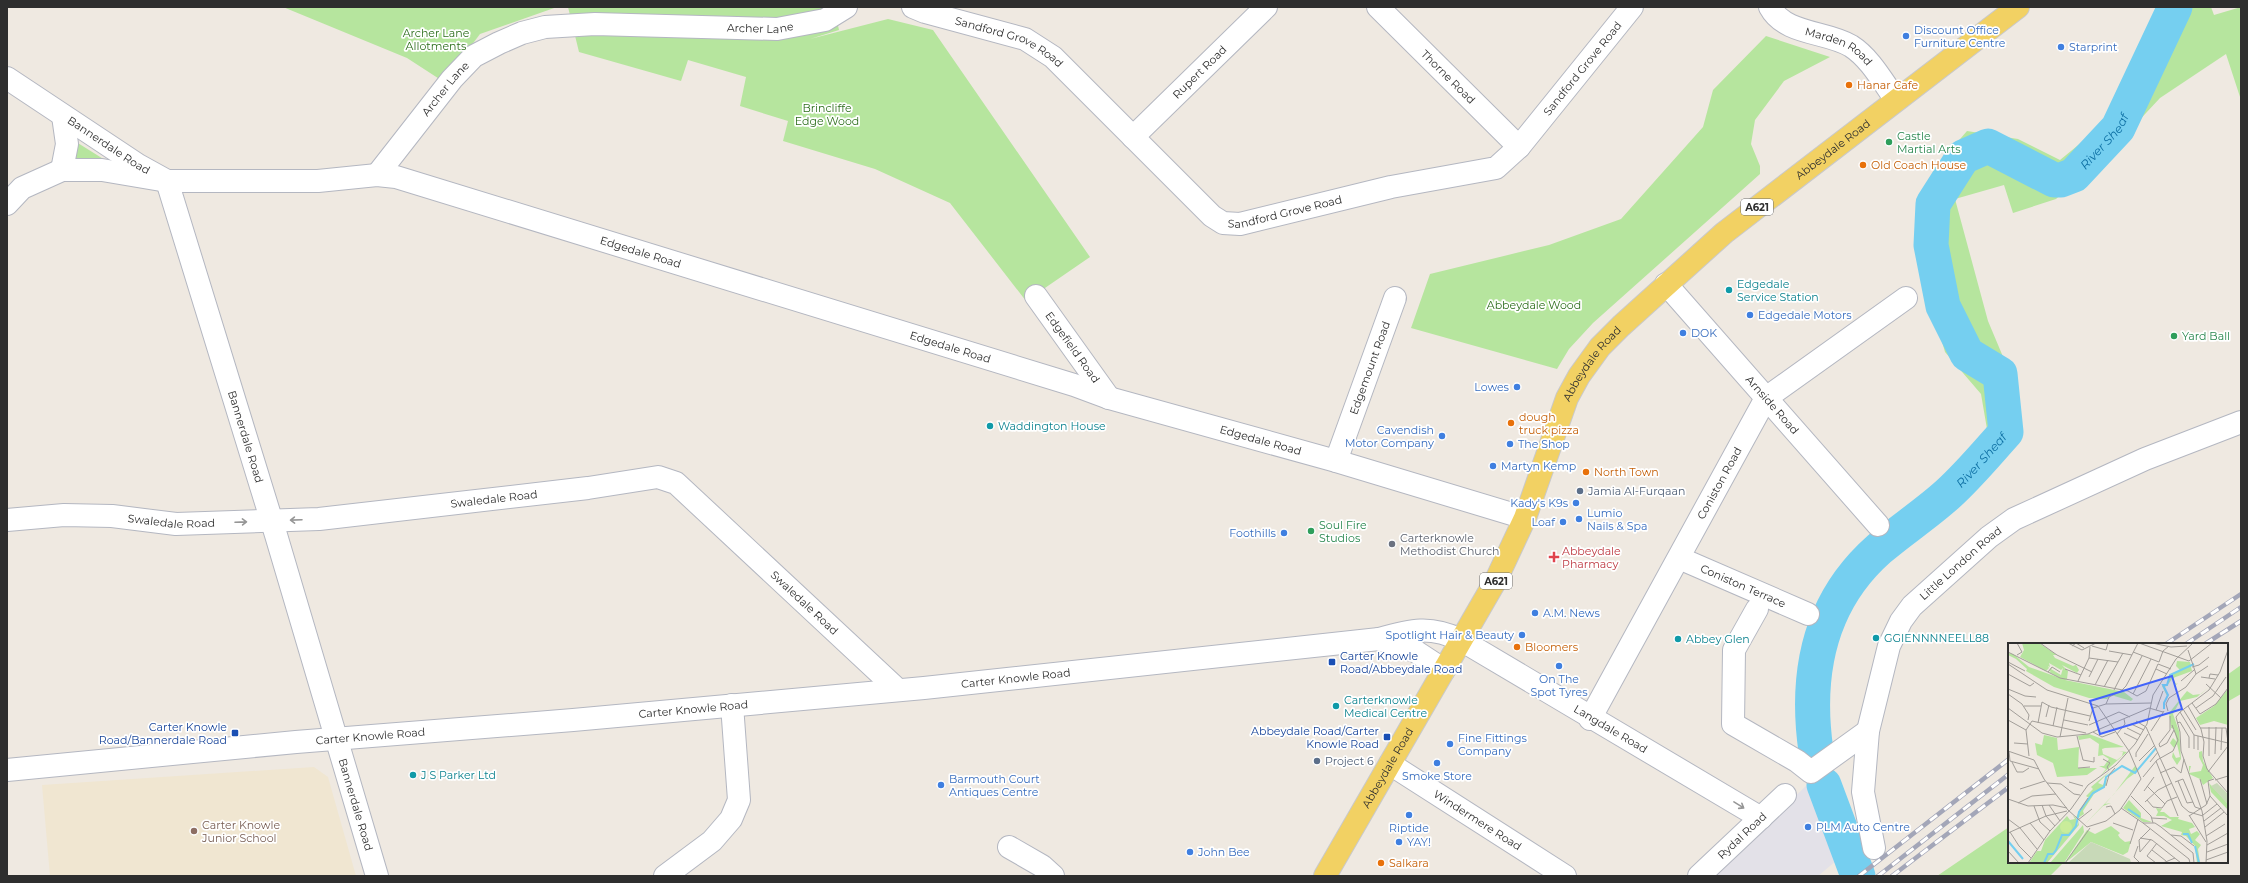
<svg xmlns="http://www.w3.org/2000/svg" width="2248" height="883" viewBox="0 0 2248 883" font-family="Montserrat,sans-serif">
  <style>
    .industrial { fill: #e3e1e8 }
    .education { fill: #f0e6d1 }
    .green { fill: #b6e59e }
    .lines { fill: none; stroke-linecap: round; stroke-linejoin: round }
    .river { stroke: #75cff0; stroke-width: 35 }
    .minor-casing { stroke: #b4b7c1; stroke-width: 24 }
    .tertiary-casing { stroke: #b4b7c1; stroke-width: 24 }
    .primary-casing { stroke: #c9c9c9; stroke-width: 24 }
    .minor { stroke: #fff; stroke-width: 22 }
    .tertiary { stroke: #fff; stroke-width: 22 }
    .primary { stroke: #f2d163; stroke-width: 22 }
    .rail-casing { stroke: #a3a6b8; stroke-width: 4.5 }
    .rail { stroke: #fff; stroke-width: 3; stroke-dasharray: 9; stroke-linecap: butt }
    .oneway { stroke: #969696 }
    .shop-dot { fill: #3f7fe0; stroke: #fff; stroke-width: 1.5 }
    .food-dot { fill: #e8710a; stroke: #fff; stroke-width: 1.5 }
    .leisure-dot { fill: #2e9e5b; stroke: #fff; stroke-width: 1.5 }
    .culture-dot { fill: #0f9aa8; stroke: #fff; stroke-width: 1.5 }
    .service-dot { fill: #5c6f8a; stroke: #fff; stroke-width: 1.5 }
    .worship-dot { fill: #6b7280; stroke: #fff; stroke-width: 1.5 }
    .health-dot { fill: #e0444e; stroke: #fff; stroke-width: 1.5 }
    .transit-dot { fill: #1a4fb4; stroke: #fff; stroke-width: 1.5 }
    .education-dot { fill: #8d6e63; stroke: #fff; stroke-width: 1.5 }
    .labels { text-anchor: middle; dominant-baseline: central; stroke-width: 3.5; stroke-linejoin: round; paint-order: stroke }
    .shield { fill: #fff; stroke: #6d6d6d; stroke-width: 1 }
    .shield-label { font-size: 10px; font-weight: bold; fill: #2e2e2e }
    .street-label { font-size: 11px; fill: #2e2e2e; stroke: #fff }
    .shop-label { font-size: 11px; fill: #366cbe; stroke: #fff; text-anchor: start }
    .park-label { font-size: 11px; fill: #2c6e1b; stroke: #fff }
    .food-label { font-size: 11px; fill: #c56008; stroke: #fff; text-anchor: start }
    .leisure-label { font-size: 11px; fill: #27864d; stroke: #fff; text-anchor: start }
    .culture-label { font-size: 11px; fill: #0d838f; stroke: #fff; text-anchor: start }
    .service-label { font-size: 11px; fill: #4e5e75; stroke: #fff; text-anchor: start }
    .worship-label { font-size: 11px; fill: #5b616d; stroke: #fff; text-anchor: start }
    .health-label { font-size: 11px; fill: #be3a42; stroke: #fff; text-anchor: start }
    .transit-label { font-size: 11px; fill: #164399; stroke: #fff; text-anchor: end }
    .education-label { font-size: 11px; fill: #785e54; stroke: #fff; text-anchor: start }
    .water-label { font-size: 12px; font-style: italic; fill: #0d6fa3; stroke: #fff }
    .inset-river { fill: none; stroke: #75cff0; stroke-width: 2 }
    .inset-road { fill: none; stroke: #a29e99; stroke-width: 1 }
    .view { fill: #4264fb; fill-opacity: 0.15; stroke: #4264fb; stroke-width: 2 }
    .inset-edge { fill: none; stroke: #2e2e2e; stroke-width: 2 }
  </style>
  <rect width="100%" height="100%" fill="#efe9e1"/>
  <path class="industrial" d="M1808,784l11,7 23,65 -24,20h-105z"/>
  <path class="education" d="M314,767l14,10 28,99h-306l-8,-91z"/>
  <path class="green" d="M283,7h274l-77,27 -36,48 -37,-24z
    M568,7h266l5,23 -29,9 78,-20 45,11 157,227 -64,44 -76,-98 -75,-34 -92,-28 5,-20 -48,-15 6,-29 -58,-17 -7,21 -102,-29z
    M2162,7h49l3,8 27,-8v93l-15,-46 -66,44 -28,30 -76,71 -43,14 -9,-28 -49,14 33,122 21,50 7,65 -29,30 -18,-11 18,-26 -6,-35 -36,-42 -21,-74 -1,-77 11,-32 33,-38 51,8 42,21 45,-37 39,-71z
    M1766,36l64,21 -46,24 -29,39 -4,24 9,22v8l-167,149 -24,26 -12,20 -146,-41 19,-54 119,-29 72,-26 82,-92 10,-37z
    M73,140l40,25 -38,-3z
    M2241,665v29l-14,8v-27z
    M2009,827v35h55l-14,14h-113z"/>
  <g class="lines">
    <g class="river">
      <path id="s1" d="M1816,751c-11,-77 3,-149 63,-202 22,-19 47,-35 69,-55 21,-19 39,-41 58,-62l-6,-58 -33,-20 -24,-48 -12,-61 2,-41 30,-47 25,-11 66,34h7l13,-5 44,-47 57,-121"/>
      <path d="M1824,785l34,91"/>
    </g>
    <defs>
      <g id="minor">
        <path id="s2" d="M913,7l12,5 100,27 28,18 159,159 11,7 17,1 151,-37 105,-19 23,-21 113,-140"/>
        <path id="s3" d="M1378,7l141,140"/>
        <path id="s4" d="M1770,7c15,28 56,24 81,39 19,12 32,36 45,54"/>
        <path id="s5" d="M7,78l131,87 29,16 109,354 101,341"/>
        <path id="s6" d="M1133,137l133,-130"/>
        <path d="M62,170l5,-26 -4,-28"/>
        <path id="s7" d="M377,175l75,-96 22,-23 25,-13 23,-10 23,-6 50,-3 182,5 48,-9 21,-13"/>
        <path id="s8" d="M7,204l15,-16 40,-18h40l65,11h151l59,-6 19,2 678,208 35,13 227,63 189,57"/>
        <path id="s9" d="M1666,284l212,241"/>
        <path id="s10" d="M1036,296l73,102"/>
        <path id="s11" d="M1336,461l59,-163"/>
        <path id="s12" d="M7,520l57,-5 48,1 64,8 143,-5 269,-31 70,-11 18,6 222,207"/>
        <path id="s13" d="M1679,558l129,56"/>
        <path d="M1757,609l-23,41 -1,74 64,37 14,11 57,-41"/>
        <path id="s14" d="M1461,640l300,178"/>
        <path id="s15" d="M1590,719l176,-321 140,-100"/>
        <path id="s16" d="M1390,764l175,112"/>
        <path d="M1009,847l33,19 11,10"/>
        <path id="s17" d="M1874,848l-11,-56 5,-61 21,-85 12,-25 11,-15 77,-69 25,-18 131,-60 96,-37"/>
        <path d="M665,876l47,-35 19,-22 8,-19 -7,-95"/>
        <path id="s18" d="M1699,876l86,-81"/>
      </g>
      <g id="tertiary">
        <path d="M1379,639l36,12 29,19"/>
        <path id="s19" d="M7,770l289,-28 277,-22 351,-32 455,-49c32,-9 51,-14 82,1"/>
      </g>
      <g id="primary">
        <path id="s20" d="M1325,876l171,-296 29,-62 42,-120 12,-22 21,-29 21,-21 103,-93 294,-226"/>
      </g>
    </defs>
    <use href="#minor" class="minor-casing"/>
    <use href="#tertiary" class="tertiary-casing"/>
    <use href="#primary" class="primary-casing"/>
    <use href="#minor" class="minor"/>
    <use href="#tertiary" class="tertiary"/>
    <use href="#primary" class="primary"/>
    <defs>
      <path id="rail" d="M2166,644l75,-50
        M2186,644l55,-37
        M2205,644l36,-23
        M1859,876l150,-117
        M1878,876l131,-102
        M1892,876l117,-89"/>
    </defs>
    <use href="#rail" class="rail-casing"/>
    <use href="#rail" class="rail"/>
  </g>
  <defs><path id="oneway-shaft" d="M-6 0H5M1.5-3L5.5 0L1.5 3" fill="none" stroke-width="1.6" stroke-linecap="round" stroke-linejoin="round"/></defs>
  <g class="oneway">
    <use href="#oneway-shaft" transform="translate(296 520) rotate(178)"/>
    <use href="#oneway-shaft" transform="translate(241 522) rotate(-2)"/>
    <use href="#oneway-shaft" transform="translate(1739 805) rotate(32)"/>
  </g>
  <g class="shop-dot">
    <circle cx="1906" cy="36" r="4"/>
    <circle cx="2061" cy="47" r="4"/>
    <circle cx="1750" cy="315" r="4"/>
    <circle cx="1683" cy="333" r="4"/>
    <circle cx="1517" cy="387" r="4"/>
    <circle cx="1442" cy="436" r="4"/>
    <circle cx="1510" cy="444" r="4"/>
    <circle cx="1493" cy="466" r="4"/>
    <circle cx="1576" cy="503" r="4"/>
    <circle cx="1579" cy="519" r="4"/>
    <circle cx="1563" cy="522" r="4"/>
    <circle cx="1284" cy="533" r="4"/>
    <circle cx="1535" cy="613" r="4"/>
    <circle cx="1522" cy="635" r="4"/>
    <circle cx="1559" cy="666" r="4"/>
    <circle cx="1450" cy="744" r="4"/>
    <circle cx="1437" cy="763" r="4"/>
    <circle cx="941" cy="785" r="4"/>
    <circle cx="1409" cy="815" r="4"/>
    <circle cx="1808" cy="827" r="4"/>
    <circle cx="1399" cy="842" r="4"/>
    <circle cx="1190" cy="852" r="4"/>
  </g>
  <g class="food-dot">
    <circle cx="1849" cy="85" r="4"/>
    <circle cx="1863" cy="165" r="4"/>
    <circle cx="1511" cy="423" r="4"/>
    <circle cx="1586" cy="472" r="4"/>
    <circle cx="1517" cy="647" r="4"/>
    <circle cx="1381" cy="863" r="4"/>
  </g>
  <g class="leisure-dot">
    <circle cx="1889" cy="142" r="4"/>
    <circle cx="2174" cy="336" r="4"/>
    <circle cx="1311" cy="531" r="4"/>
  </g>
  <g class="culture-dot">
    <circle cx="1729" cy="290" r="4"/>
    <circle cx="990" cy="426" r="4"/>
    <circle cx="1876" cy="638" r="4"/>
    <circle cx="1678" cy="639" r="4"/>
    <circle cx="1336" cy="706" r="4"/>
    <circle cx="413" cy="775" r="4"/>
  </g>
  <g class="service-dot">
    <circle cx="1580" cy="491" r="4"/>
    <circle cx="1317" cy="761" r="4"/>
  </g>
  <circle class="worship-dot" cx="1392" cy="544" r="4"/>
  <path class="health-dot" d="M1552 551h4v4h4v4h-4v4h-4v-4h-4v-4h4z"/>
  <g class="transit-dot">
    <rect x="1328" y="658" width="8" height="8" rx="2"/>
    <rect x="231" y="729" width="8" height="8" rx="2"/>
    <rect x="1383" y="733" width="8" height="8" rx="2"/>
  </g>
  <circle class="education-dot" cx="194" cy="831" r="4"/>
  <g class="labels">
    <g class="shield">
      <rect x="1741" y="199" width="32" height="16" rx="3"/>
      <rect x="1480" y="573" width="32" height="16" rx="3"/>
    </g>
    <g class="shield-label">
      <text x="1757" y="207">A621</text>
      <text x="1496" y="581">A621</text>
    </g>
    <g class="street-label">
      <text stroke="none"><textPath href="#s7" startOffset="446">Archer Lane</textPath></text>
      <text stroke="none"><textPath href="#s2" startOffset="103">Sandford Grove Road</textPath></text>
      <text stroke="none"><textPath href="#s4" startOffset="81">Marden Road</textPath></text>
      <text stroke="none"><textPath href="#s2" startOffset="799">Sandford Grove Road</textPath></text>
      <text stroke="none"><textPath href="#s6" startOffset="93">Rupert Road</textPath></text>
      <text stroke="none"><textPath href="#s3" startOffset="99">Thorne Road</textPath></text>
      <text stroke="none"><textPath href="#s7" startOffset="110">Archer Lane</textPath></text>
      <text stroke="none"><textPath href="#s5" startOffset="122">Bannerdale Road</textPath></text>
      <text stroke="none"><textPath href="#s20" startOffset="904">Abbeydale Road</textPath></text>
      <text stroke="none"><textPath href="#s2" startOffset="451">Sandford Grove Road</textPath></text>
      <text stroke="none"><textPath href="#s8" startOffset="657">Edgedale Road</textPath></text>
      <text stroke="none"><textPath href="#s8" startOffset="981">Edgedale Road</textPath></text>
      <text stroke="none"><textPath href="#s10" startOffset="63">Edgefield Road</textPath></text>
      <text stroke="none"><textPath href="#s20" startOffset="580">Abbeydale Road</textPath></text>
      <text stroke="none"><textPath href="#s11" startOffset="99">Edgemount Road</textPath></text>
      <text stroke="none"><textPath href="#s9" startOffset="161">Arnside Road</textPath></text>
      <text stroke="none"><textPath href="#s5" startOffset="458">Bannerdale Road</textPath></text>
      <text stroke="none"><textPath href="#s8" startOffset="1305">Edgedale Road</textPath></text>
      <text stroke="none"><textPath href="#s15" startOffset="269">Coniston Road</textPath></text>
      <text stroke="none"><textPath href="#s12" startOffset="489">Swaledale Road</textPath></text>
      <text stroke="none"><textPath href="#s12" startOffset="165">Swaledale Road</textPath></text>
      <text stroke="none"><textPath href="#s17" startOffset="317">Little London Road</textPath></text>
      <text stroke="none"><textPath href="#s13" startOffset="70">Coniston Terrace</textPath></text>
      <text stroke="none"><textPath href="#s12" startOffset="849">Swaledale Road</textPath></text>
      <text stroke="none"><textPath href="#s19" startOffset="1013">Carter Knowle Road</textPath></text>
      <text stroke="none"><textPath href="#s19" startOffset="689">Carter Knowle Road</textPath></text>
      <text stroke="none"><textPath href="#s14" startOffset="174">Langdale Road</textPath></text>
      <text stroke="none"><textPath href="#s19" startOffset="365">Carter Knowle Road</textPath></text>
      <text stroke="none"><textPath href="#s20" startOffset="125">Abbeydale Road</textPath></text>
      <text stroke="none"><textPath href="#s5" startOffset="842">Bannerdale Road</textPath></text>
      <text stroke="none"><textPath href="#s16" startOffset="104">Windermere Road</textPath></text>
      <text stroke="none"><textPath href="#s18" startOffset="59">Rydal Road</textPath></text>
    </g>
    <g class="shop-label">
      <text x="1914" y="30">Discount Office<tspan x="1914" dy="13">Furniture Centre</tspan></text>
      <text x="2069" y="47">Starprint</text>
      <text x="1758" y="315">Edgedale Motors</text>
      <text x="1691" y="333">DOK</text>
      <text x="1509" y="387" text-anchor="end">Lowes</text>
      <text x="1434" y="430" text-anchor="end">Cavendish<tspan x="1434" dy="13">Motor Company</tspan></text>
      <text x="1518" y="444">The Shop</text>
      <text x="1501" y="466">Martyn Kemp</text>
      <text x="1568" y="503" text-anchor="end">Kady's K9s</text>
      <text x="1587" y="513">Lumio<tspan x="1587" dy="13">Nails &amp; Spa</tspan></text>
      <text x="1555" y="522" text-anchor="end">Loaf</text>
      <text x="1276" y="533" text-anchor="end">Foothills</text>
      <text x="1543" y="613">A.M. News</text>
      <text x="1514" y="635" text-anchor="end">Spotlight Hair &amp; Beauty</text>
      <text x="1559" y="679" text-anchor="middle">On The<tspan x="1559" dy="13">Spot Tyres</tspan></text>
      <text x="1458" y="738">Fine Fittings<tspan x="1458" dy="13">Company</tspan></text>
      <text x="1437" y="776" text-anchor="middle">Smoke Store</text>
      <text x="949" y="779">Barmouth Court<tspan x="949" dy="13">Antiques Centre</tspan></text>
      <text x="1816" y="827">PLM Auto Centre</text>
      <text x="1409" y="828" text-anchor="middle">Riptide</text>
      <text x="1407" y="842">YAY!</text>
      <text x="1198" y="852">John Bee</text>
    </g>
    <g class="park-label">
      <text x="436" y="33">Archer Lane<tspan x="436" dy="13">Allotments</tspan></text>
      <text x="827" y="108">Brincliffe<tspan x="827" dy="13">Edge Wood</tspan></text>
      <text x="1534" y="305">Abbeydale Wood</text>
    </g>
    <g class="food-label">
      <text x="1857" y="85">Hanar Cafe</text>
      <text x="1871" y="165">Old Coach House</text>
      <text x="1519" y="417">dough<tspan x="1519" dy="13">truck pizza</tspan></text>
      <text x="1594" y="472">North Town</text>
      <text x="1525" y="647">Bloomers</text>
      <text x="1389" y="863">Salkara</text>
    </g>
    <g class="leisure-label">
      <text x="1897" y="136">Castle<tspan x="1897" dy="13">Martial Arts</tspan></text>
      <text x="2182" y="336">Yard Ball</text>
      <text x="1319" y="525">Soul Fire<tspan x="1319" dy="13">Studios</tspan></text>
    </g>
    <g class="culture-label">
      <text x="1737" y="284">Edgedale<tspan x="1737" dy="13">Service Station</tspan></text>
      <text x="998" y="426">Waddington House</text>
      <text x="1884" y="638">GGIENNNNEELL88</text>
      <text x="1686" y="639">Abbey Glen</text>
      <text x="1344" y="700">Carterknowle<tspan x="1344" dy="13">Medical Centre</tspan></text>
      <text x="421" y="775">J S Parker Ltd</text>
    </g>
    <g class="service-label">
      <text x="1588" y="491">Jamia Al-Furqaan</text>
      <text x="1325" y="761">Project 6</text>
    </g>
    <g class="worship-label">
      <text x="1400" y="538">Carterknowle<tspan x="1400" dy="13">Methodist Church</tspan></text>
    </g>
    <g class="health-label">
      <text x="1562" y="551">Abbeydale<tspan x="1562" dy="13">Pharmacy</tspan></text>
    </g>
    <g class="transit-label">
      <text x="1340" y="656" text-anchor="start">Carter Knowle<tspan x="1340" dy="13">Road/Abbeydale Road</tspan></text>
      <text x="227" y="727">Carter Knowle<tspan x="227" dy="13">Road/Bannerdale Road</tspan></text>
      <text x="1379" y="731">Abbeydale Road/Carter<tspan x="1379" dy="13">Knowle Road</tspan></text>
    </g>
    <g class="education-label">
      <text x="202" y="825">Carter Knowle<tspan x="202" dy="13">Junior School</tspan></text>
    </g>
    <g class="water-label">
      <text stroke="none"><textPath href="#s1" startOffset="872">River Sheaf</textPath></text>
      <text stroke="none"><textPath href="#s1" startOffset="357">River Sheaf</textPath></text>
    </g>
  </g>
  <g transform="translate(2008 643)">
    <rect width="220" height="220" fill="#efe9e1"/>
    <path d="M14,0h17l18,12h-4l2,3 18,8 3,-1 3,5 -2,3 -15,-8 6,6 -1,8 -2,1 59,12 9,7 -2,2 -20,-6 -4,4 -18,-1 -35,-11 -28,-16 1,-2 -11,-10 -8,-4v-2l5,1 16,13 31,11 -11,-6h2l-2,-1 2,-3h1l-1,1 10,6 2,-7 -2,2 -12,-7 1,4 -2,-1 1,2 -3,3 -26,-14 4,-7zM169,18l13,1 2,9 -19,7 3,6 2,-1 -2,2 -4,-6 -5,7 -3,1 4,8 -1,1 -5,-10 5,-2 3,-9 10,-5 -4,-4zM201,44l-12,10 -17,4 -7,13 6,17 2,28 -4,6 -5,-8 1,-5 3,6 4,-1 -3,-13 -3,4 -4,-5 3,-5 4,4 -3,-13 -3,-1 -2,-15 18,-22 6,4 8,-1zM220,46v36l-14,-4 -14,4 -4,-7 18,-12zM81,91l35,13 -19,1 -3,1 1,5 14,6 5,-4 1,-4 -4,-1 8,1 -26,23 5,-6 -7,-3h5l5,-7 -6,-4 -5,1 1,-12 -9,-6 -11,2 -1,-4zM36,92l13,3 1,12 21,-3 -1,21h19l-10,7 -30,2 -4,-14 -16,-8 -2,-12 7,2zM194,108l1,10 10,17 -10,7 -3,-6 -11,-5v-8h2l-2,7 12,-2 2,-6 -4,-8v-5zM127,123l3,5 -11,8 -22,25 6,-1 -8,3 -19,19 30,-31zM102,128l-12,12 5,2 4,-8 -1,8 -12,9 -11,17 1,3 -6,4 -2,-1 13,-19 -3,-2 7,-7 -4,-4 2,2zM201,140l19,21v6l-17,-18zM121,157l12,13v5l11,4h-9l-20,-14zM148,165l6,1 -2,3h4l6,5h9l-1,2 14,4 3,4 -6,2 2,5 6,-3 3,3 -5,6 6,5 -3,4 2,14h-3l-2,-17 -9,-10 -5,-1 1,-3 -21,-6 11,-6 -8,-4h-8l2,-4zM59,173l3,4 5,-1 -2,-3 3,2 1,6 -5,8 6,-8v-4l1,5 -32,38h-18l8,-12h4l4,-11zM75,182l1,7 -20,31h-14zM103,183l9,7 -2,2 2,3 5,4 6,-1 -3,11 -5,3 -32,-13 -26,21 22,-33 8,4z" fill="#b6e59e"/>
    <path d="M209,140l11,11v10l-17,-18zM83,199l39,17 1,4h-63z" fill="#c8d9b8"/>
    <path d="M52 184a6 6 0 1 1 12 0a6 6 0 1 1-12 0Z" fill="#c9ec9a"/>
    <path class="inset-river" d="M156,66v-6l4,-8 -5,-10h4l3,-10 24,-11M120,166l12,8M175,191h5l4,9M0,198l15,18M187,203l4,17M36,220l4,-9h5l3,-4 6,-15h7l7,-9 3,-14 14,-19 11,-6 2,-10 16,-11 13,7 21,-25"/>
    <path class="inset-road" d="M9,0l5,9 -5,3M32,0l17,12 35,17M60,0l14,7 14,-7M131,0l50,18 23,-18M144,0l19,4 16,-1M64,3l4,-3 8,5M84,3l14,4 2,-7M180,7l8,24M101,8l23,4M0,9l52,26 68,13 9,5 9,-5 12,-27 13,5M125,9l26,10 4,-11 6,-5M81,15l29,4M0,19l17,9M0,21l39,26 51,16 31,45 12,28 -21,31 -14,11 -19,6 -19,-17 -24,-31 -10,-19 -26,-9M184,24l7,-2 10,-8M57,26l16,6M148,26l11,5M40,29l4,-5 8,5M0,31l22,12 4,-3M81,34l9,-18M193,34l14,2M201,35l1,-4 8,1M70,38l11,-23 1,-11M173,38l13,-11M198,41l15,14M87,42l13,-25M96,44l19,-34M0,46l17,7 11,1M106,47l24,-47M113,48l5,-5 16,-30M0,51l14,10 7,11 -1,5M125,51l18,-35M184,60l8,11 16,-10 12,-16M98,61l3,-7 12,-6M16,63h17M180,63l13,23 3,13 -1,14 4,13 21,24M0,65l34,25 15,4 31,-3 61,-26 14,4M188,65l17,-12 13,-19M175,66l13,21M148,67l7,-19M160,68l-2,-7 3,-6 17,-11 10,-13 12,-8M172,69l14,23v14M38,74l3,-12M0,77l18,10M56,77l24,5M81,78l4,-13 13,-4 45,-1M128,78l10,6 36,79 7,6 14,4M30,80l4,-21 9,5 39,9M169,80l3,-1 9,15v11M123,81l13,6M81,82l30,-13 11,5M45,83l4,-19M119,85l14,7M192,85h26l2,14M143,88l13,-20M85,89l9,5 13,-5M116,90l14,7M109,91l8,-10 -1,-5M186,92l34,8M69,93l6,24 11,2v-5M52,94l8,-39M6,100l14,1M152,104l-1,-3 11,-14v-14M152,104l7,-4 7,-13M190,107v-14M213,107l1,-22M1,108l1,10 29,8M207,111l1,-27M21,113l-3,-26 6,-9 54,12M201,113v-29M128,114v-4l12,-19M95,116l7,4 -3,4 2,3M131,118l16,-16M148,118l22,55M4,119l5,10h6l6,-4M142,119l8,-10M70,125l12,-1M200,129l20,-26M152,130l14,-6 7,6 3,-14M135,134l14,-17 16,-9 5,-11 -6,-15M192,136l7,25M207,137l13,-4M170,138l9,22 6,-1M61,139l14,4M167,139l8,-3 12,28 6,2M39,140l14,1 13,10 6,1M98,143l3,-11 6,-7M139,143l18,18M12,146l25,-8M136,148l10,-14M123,153l20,20 2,7M202,153l17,19M0,156l20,7 25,-1 14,3M139,157l6,7 9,1 5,-7 10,-4M137,159l13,-12 14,-7M10,160l14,-7 24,-2M34,162l4,11 9,10M41,162l11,16M26,163l6,16 10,9M98,164l5,-1 4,8M113,165l22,15 46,36 1,4M72,167l8,-12M181,172l17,27M195,172l14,-11M181,173l17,-11 4,-9 -2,-15 6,-2M144,175l15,1M0,176l12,9 17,21M70,177l14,-11M196,178l17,-13M22,180l14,17M105,180l20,7M135,180h12l6,4 32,26 1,10M197,184l19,-15M142,186l-11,11 1,12 11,-13M2,189l9,14 12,12M0,190l38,-17 21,-5M163,192l10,1 13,10M198,193l19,-12M132,195l12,2 29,23M122,201l8,-25M199,202l21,-12M130,203l-4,11 6,6M144,207l14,11M0,208l11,12M199,209l21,-8M198,217l22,-8M20,220l22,-32 21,-22 17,-24 28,-20 19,-21 12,-20 6,-29 23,-36 17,-16M57,220l25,-35M148,220l-9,-7 10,-13M155,220l12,-5M198,220l1,-22 -5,-30 -21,-60 -1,-19 -4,-15 4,-5 29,-22 11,-18 8,-22"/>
    <path class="view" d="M164,33l10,33 -82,25 -10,-33z"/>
    <rect width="220" height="220" class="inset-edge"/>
  </g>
  <rect width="2248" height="883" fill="none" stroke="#2e2e2e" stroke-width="16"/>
</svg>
